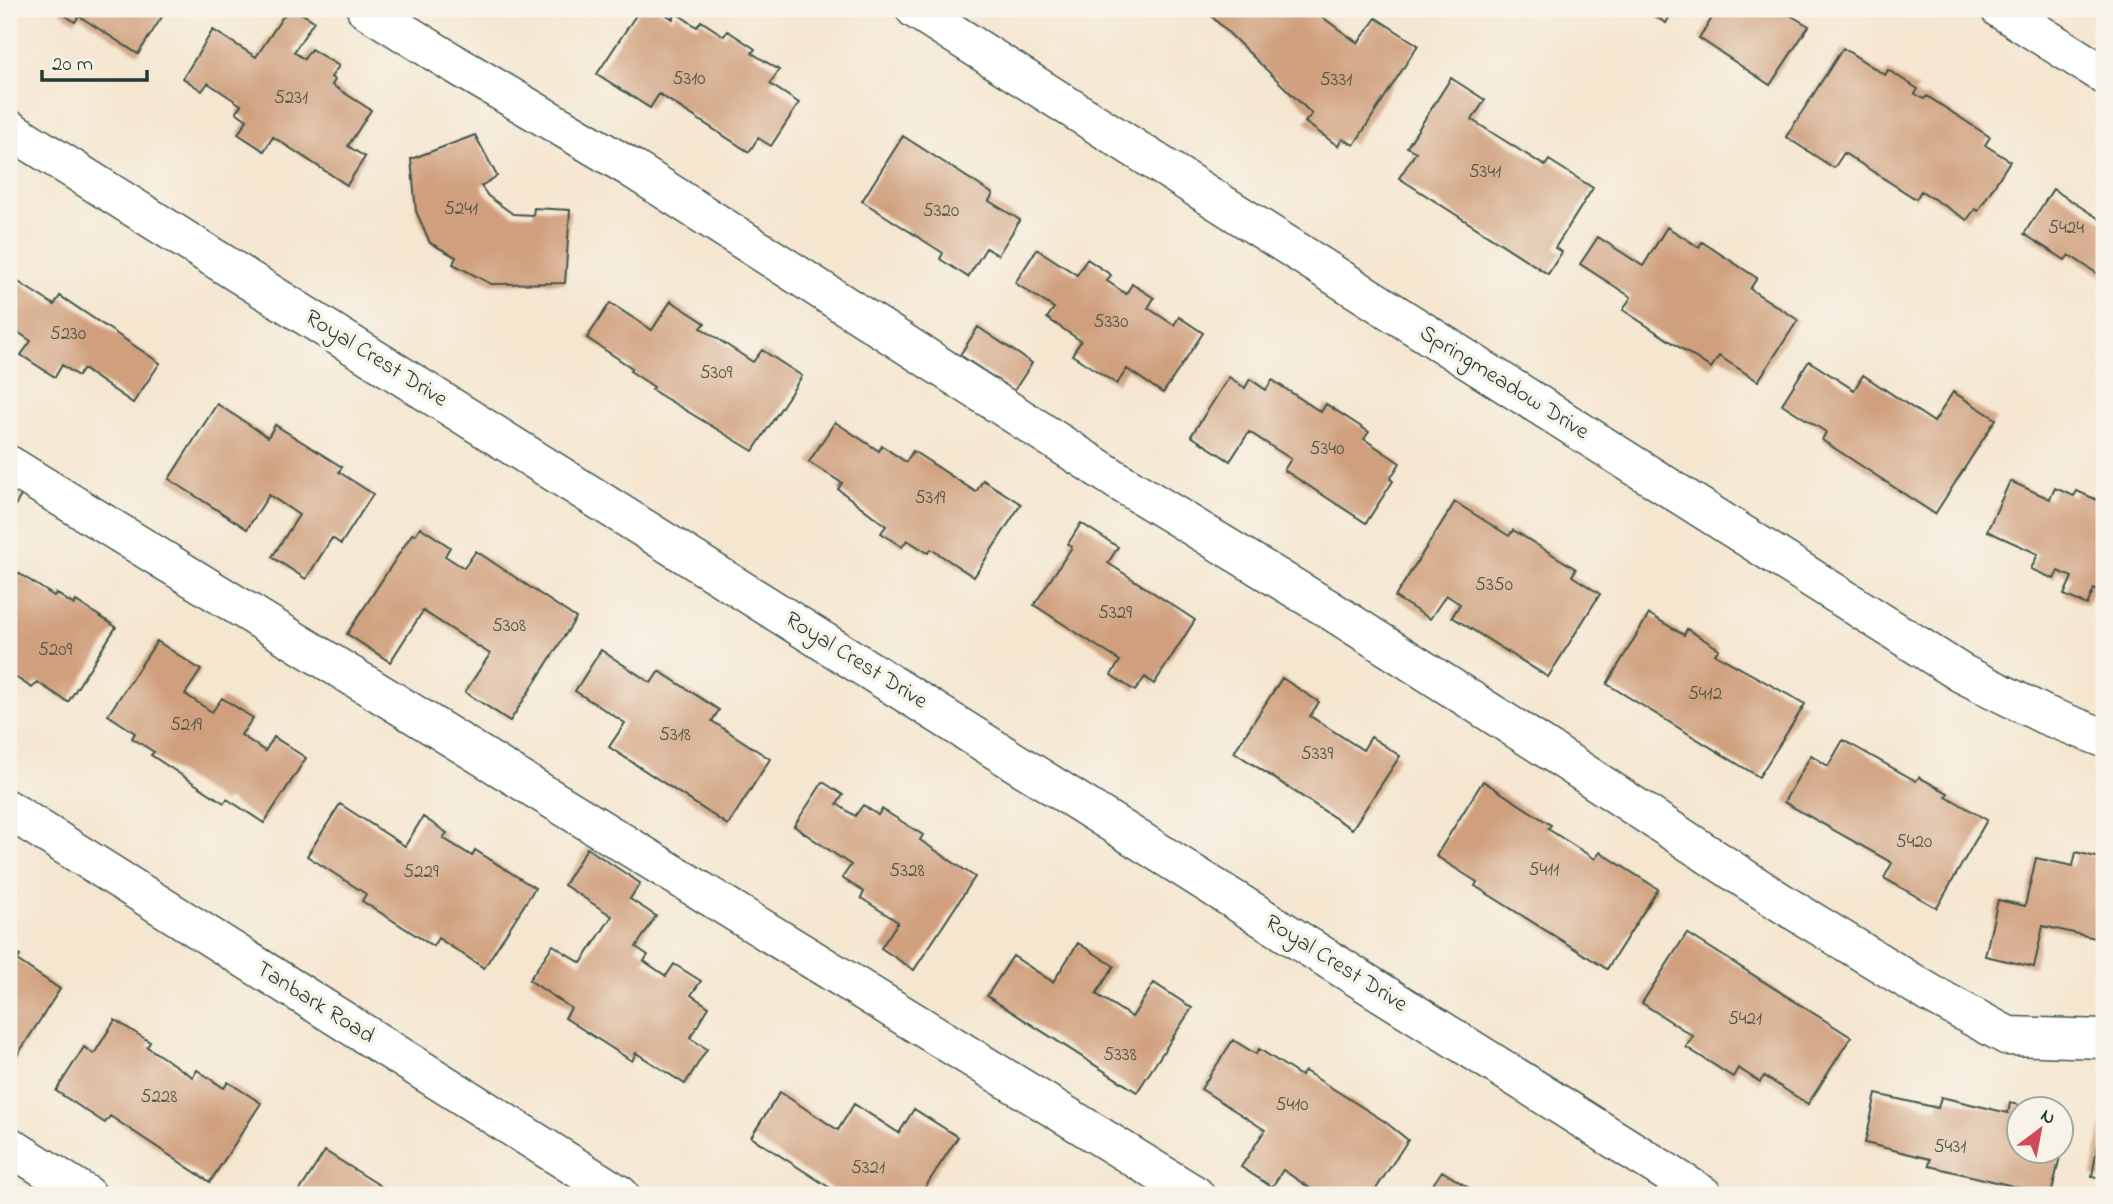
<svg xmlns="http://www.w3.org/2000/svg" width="2113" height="1204" viewBox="0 0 2113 1204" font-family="'Indie Flower',sans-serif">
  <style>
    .building { fill: #d0a07e }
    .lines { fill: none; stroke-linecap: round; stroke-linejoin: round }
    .minor-casing { stroke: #3f564b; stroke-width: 41 }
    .minor { stroke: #fff; stroke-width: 38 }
    .labels { text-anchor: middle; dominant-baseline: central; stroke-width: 7; stroke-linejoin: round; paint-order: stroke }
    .number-label { font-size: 19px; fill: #4b5646 }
    .street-label { font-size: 23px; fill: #1f3d34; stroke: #f7f3e8 }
  </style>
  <rect width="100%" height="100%" fill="#f7f3e8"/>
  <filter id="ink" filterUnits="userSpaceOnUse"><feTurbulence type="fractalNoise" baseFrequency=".0143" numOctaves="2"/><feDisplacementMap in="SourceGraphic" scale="14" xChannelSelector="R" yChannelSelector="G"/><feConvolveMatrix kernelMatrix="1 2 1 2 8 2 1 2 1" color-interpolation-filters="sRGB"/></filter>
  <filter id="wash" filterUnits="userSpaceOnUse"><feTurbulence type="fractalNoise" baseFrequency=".00686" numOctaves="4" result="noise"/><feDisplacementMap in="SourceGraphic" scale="28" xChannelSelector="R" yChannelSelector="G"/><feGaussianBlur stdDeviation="1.57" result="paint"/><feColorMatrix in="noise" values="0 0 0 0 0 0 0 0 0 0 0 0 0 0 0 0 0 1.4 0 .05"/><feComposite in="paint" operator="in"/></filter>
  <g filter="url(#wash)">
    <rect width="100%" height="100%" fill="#f5e6d0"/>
    <g id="blocks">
      <path class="building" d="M56,9h111l-29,45 -59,-38 -4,6z
        M288,9h6l20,12 -20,31 10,7 7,-10 28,17 -8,11 4,3 -3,5 39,25 -23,36 17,11 -18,28 -74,-48 -9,14 -26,-17 9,-14 -11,-8 5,-7 -33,-22 -6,8 -19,-13 30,-48 43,27z
        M640,9h18l15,10 3,-6 21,14 4,-6 23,15 4,-5 27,18 -3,4 27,17 -9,14 29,19 -28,43 -13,-8 -9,14 -90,-58 -9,14 -53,-34z
        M1204,9h107l47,34 18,-25 42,27 -64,100 -12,-6 -4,7 -33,-24 7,-8z
        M1643,9h31l-8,14z
        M1718,9h61l30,17 -39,59 -71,-47z
        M1843,48l42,27 3,-5 30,19 -3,5 9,5 3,-3 63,41 -5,8 25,16 -32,50 -3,-2 -8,11 -46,-29 -5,8 -72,-46 -10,15 -48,-31z
        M1451,78l34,22 -13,20 73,46 4,-6 44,28 -38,60 7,4 -14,22 -149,-96 17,-26 -9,-5z
        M475,135l22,41 -16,10 7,10 25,18 20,1 1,-7 36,2 -5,73 -74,1 -38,-20 3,-7 -26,-14 -14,-32 -5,-52z
        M903,136l90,58 -4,7 31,19 -22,35 -12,-7 -18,29 -28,-18 3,-6 -81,-52z
        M2053,189l51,33v56l-35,-23 -4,5 -41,-26z
        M1667,227l32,20 3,-5 55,36 -7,11 48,31 -40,61 -39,-25 -8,12 -88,-58 8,-13 -51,-33 18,-27 45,29z
        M1037,249l40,26 10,-16 24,16 -4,6 19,13 6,-10 22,14 -6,10 26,17 5,-8 24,16 -40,60 -36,-24 -10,15 -45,-29 9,-14 -34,-23 7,-10 -39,-25z
        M9,276l45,29 6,-9 100,67 -27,40 -50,-34 -5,7 -16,-11 -7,12 -34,-22 10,-14 -22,-15z
        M671,301l34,22 -4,5 52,34 9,-12 40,26 -49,75 -101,-61 2,-3 -24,-16 2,-3 -45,-30 23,-35 42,27z
        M978,327l54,36 -18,28 -54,-36z
        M1809,361l45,29 9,-15 71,47 19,-30 43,27 -61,95 -113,-74 4,-8 -44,-28z
        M1229,377l16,11 5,-9 16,11 6,-10 49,32 5,-8 43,28 -5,7 36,24 -10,16 3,2 -27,42 -82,-53 7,-11 -42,-27 -19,29 -39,-25z
        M217,404l51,33 7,-12 67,42 -3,5 34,22 -32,50 -9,-6 -26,41 -34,-22 27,-42 -30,-20 -22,34 -78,-50z
        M835,422l44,29 3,-5 24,16 7,-11 63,41 7,-12 38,24 -47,73 -43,-28 -3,4 -21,-13 -5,7 -21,-14 5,-7 -48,-37 4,-6 -33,-21z
        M9,481l15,10 -15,24z
        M2010,481l40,18 5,-11 19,8 3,-5 27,12v91l-10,-5 -7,16 -23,-10 8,-18 -14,-6 -4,8 -23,-10 7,-15 -51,-23z
        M1455,502l54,34 4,-6 63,39 -4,7 28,18 -52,83 -96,-60 8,-13 -14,-9 -16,24 -35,-22z
        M1081,523l37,24 -10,16 87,57 -41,64 -9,-7 -10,14 -24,-16 9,-14 -86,-56 38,-58 -4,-3z
        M420,527l30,20 -5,9 19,12 12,-17 100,67 -66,103 -45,-29 25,-38 -67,-43 -33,51 -43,-28 65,-100 3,1z
        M9,567l45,29 2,-3 18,12 2,-4 40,26 -48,75 -31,-20 -5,6 -23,-15z
        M1649,614l35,21 3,-6 32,20 -4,5 90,50 -46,73 -152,-93z
        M157,641l44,29 -16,24 27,18 10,-14 31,20 -12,17 24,16 9,-14 32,21 -42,65 -37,-24 -3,4 -73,-48 3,-3 -22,-14 3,-5 -27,-18z
        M601,650l50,33 8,-12 60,39 -7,11 58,38 -42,66 -119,-78 16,-24 -50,-32z
        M1282,678l37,24 -9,14 53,34 8,-13 29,19 -48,73 -118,-77z
        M1843,740l73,41 3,-4 29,16 -2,3 41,24 -50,88 -53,-30 8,-15 -108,-61 27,-47 17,11z
        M1483,781l68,44 -3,4 47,30 5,-7 58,37 -51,80 -132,-83 2,-4 -41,-26z
        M823,782l20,13 -6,9 18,12 8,-11 15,10 4,-6 41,26 -3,5 55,37 -61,93 -33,-22 17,-26 -37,-24 3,-6 -22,-14 9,-13 -57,-39z
        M340,804l65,42 18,-29 24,16 -4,5 29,18 3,-6 60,38 -51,80 -46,-30 -5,8 -71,-45 4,-7 -59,-38z
        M587,848l53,35 -10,16 26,17 -20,31 12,8 -4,6 22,15 8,-12 27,17 -10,14 18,12 -19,31 17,11 -22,35 -49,-31 -4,8 -67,-43 6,-10 -42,-28 24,-35 28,18 31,-47 -48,-31z
        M2076,852l28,7v81l-61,-14 -9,41 -49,-11 13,-56 27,6 11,-48 37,8z
        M1687,933l164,104 -43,67 -44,-28 -4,6 -22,-14 -5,9 -47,-30 7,-11 -51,-33z
        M1078,943l36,23 -18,28 36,23 22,-34 38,25 -55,84 -150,-96 26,-40 40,26z
        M9,949l11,7 -3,4 43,29 -51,79z
        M115,1020l35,22 -3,5 46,30 4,-7 27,18 4,-6 33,21 -51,79 -100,-66 -5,7 -49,-32 28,-44 10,7z
        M1233,1040l23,14 3,-5 42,27 4,-5 79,50 24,19 -36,55h-66l5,-6 -28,-19 -11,17 -31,-20 24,-37 -64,-41z
        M780,1092l58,38 16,-26 45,29 15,-24 44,28 -38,58h-79l-90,-58z
        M1876,1094l62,14 3,-11 67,16 2,-10 22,5 -14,2v42h43l-10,43 -122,-29 1,-7 -65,-16z
        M2060,1115l9,2 -7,34 -2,-1z
        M2103,1116h1v63l-12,-3z
        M325,1151l70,44h-98z
        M1442,1171l38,24h-54z"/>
    </g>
  </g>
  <g filter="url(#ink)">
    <use href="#blocks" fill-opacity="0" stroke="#3f564b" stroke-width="2"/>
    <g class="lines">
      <defs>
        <path id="minor" d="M366,9l87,54 178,105 492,316 204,124 225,144 233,153 146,89 77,42 96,3
          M915,9l1046,664 84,42 59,23
          M2000,9l104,66
          M9,129l1694,1066
          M9,465l1186,730
          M9,810l611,385
          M9,1146l78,49"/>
      </defs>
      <use href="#minor" class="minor-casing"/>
      <use href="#minor" class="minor"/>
    </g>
  </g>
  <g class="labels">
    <g class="number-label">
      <text x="689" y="79">5310</text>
      <text x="1336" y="80">5331</text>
      <text x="291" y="98">5231</text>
      <text x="1485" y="172">5341</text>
      <text x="461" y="209">5241</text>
      <text x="941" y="211">5320</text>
      <text x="2066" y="228">5424</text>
      <text x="1111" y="322">5330</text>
      <text x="68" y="334">5230</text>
      <text x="716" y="373">5309</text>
      <text x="1327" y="449">5340</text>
      <text x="930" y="498">5319</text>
      <text x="1494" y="585">5350</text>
      <text x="1115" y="613">5329</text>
      <text x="509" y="626">5308</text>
      <text x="55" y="650">5209</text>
      <text x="1705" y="694">5412</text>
      <text x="186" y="725">5219</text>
      <text x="675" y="735">5318</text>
      <text x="1317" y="754">5339</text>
      <text x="1914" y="842">5420</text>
      <text x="1544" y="870">5411</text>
      <text x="907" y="871">5328</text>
      <text x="421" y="872">5229</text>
      <text x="1745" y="1019">5421</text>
      <text x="1120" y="1055">5338</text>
      <text x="159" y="1097">5228</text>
      <text x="1292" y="1105">5410</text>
      <text x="1950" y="1147">5431</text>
      <text x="868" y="1168">5321</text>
    </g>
    <g class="street-label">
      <text transform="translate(376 359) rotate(32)">Royal Crest Drive</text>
      <text transform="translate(1504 383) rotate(32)">Springmeadow Drive</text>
      <text transform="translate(856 661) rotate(32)">Royal Crest Drive</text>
      <text transform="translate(1336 964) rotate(32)">Royal Crest Drive</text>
      <text transform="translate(315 1003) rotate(32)">Tanbark Road</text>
    </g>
  </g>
  <rect width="2113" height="1204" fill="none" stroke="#f7f3e8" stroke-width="35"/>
  <g transform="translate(2040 1130) rotate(32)"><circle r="33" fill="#f7f3e8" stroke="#a1aaa0" stroke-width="2"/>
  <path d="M0-5L12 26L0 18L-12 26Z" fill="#d1495b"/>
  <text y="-10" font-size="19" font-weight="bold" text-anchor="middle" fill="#1f3d34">N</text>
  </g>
  <path d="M42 70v10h105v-10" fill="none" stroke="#1f3d34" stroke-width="3.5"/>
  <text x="52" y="70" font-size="21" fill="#1f3d34" stroke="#f7f3e8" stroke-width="5" paint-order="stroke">20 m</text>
</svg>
